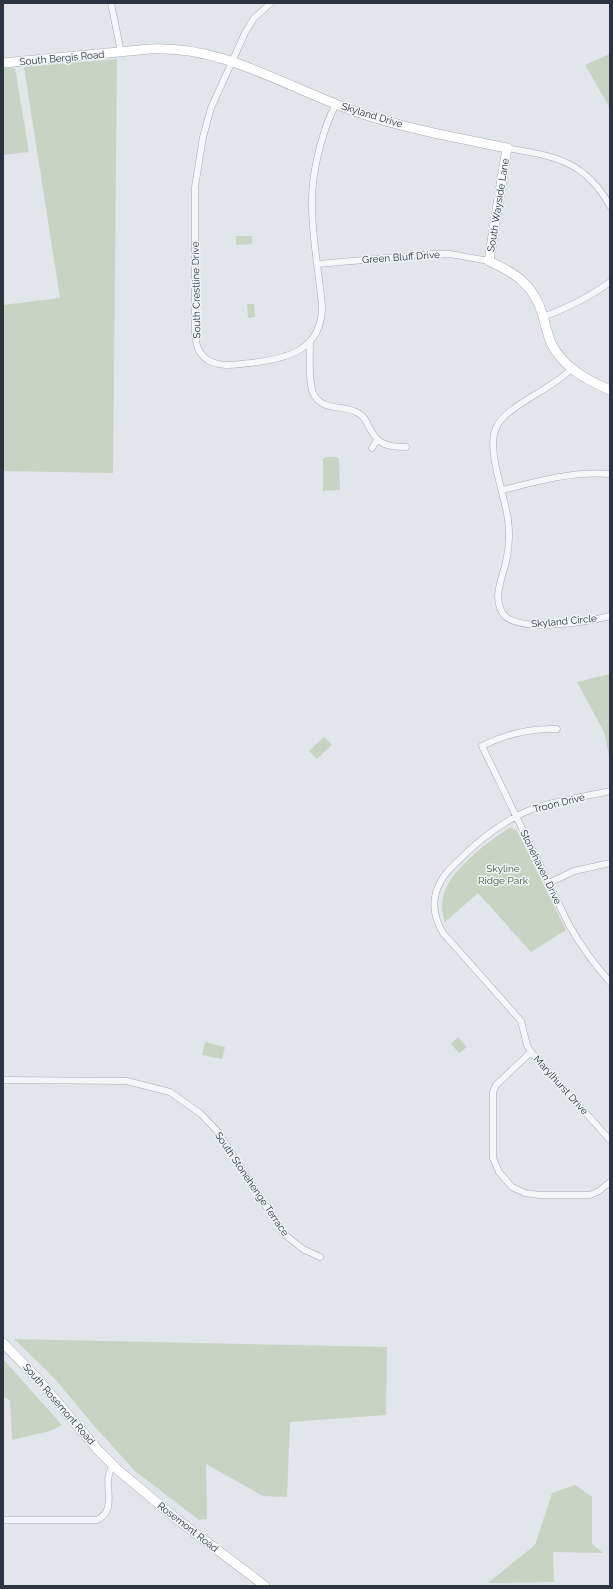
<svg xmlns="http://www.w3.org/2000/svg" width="613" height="1589" viewBox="0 0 613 1589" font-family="Raleway,sans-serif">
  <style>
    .green { fill: #c8d3c3 }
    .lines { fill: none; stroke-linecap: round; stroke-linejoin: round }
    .street-casing { stroke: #a7acb3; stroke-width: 7 }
    .secondary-casing { stroke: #a7acb3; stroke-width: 10 }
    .street { stroke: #f4f6f8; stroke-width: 6 }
    .secondary { stroke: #fff; stroke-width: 9 }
    .labels { text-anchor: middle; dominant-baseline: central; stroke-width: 3; stroke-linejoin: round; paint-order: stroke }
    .street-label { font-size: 10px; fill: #2b3440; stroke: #f1f4f7 }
    .park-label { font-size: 10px; fill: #415b39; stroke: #f1f4f7 }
  </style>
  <rect width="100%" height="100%" fill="#e2e5e9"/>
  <path class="green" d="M610,54v54l-25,-43z
    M117,59l-4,414 -110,-2v-166l57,-7 -36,-231z
    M3,68h12l14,84 -26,3z
    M236,236h16v8l-16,1z
    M247,304h7l1,13 -7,1z
    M326,457h11l2,2 1,31 -17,1v-32z
    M610,674v82h-1l-5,-24 -27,-50z
    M324,737l8,8 -15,14 -8,-8z
    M509,828h3l5,3 49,99 -35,22 -53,-59 -33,29c-4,-11 -4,-23 1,-34 9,-21 44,-48 63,-60z
    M458,1037l9,10 -8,6 -8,-9z
    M205,1042l20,5 -3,12 -20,-4z
    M14,1339l373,8 -1,68 -96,7 -3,75 -24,-1 -57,-32 1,55 -8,1 -64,-49 -40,-44 -40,-48z
    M3,1359l59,66 -12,6 -38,9 -2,-40 -7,-3z
    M575,1485l17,12v47l11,9 -50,-1 1,30 -66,1 47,-38 17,-52z"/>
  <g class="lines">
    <defs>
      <path id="street" d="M111,3l10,49
        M271,3l-17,15 -9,15 -34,75 -8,29 -8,50v146c1,10 2,18 10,25 13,10 30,7 45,5 36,-4 72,-12 72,-57 -3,-34 -10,-67 -10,-101 -1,-30 10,-75 24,-101
        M507,148c46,8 78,12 103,58
        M318,264l114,-10h18l39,7
        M543,317c24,-9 47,-20 67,-35
        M310,341c0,14 -2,43 4,54 10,17 30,9 44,18 6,3 9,9 11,14 9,18 18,20 37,20
        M571,369c-19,21 -65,36 -75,59 -10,22 9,67 12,92 2,14 1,29 -2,42 -3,11 -7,22 -8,33 0,8 1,16 8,22 19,15 81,5 104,-1
        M372,448l5,-8
        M503,490c35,-9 70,-19 107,-16
        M557,729c-27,-1 -51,5 -75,17l87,179c12,21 25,39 41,57
        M610,791c-26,6 -55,9 -80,19 -28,11 -50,29 -71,50 -7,7 -14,13 -18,21 -10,17 -8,35 2,52l78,88 6,24 4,7 79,88
        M549,883l25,-12 36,-8
        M531,1052l-35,33 -3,7v66l6,14 13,15 13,6 15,2h50l9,-4 11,-9
        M3,1080l124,1 43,11 31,22 17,18 66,102 19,15 17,8
        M3,1520h94c23,-11 3,-38 16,-54"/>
      <path id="secondary" d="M3,63l147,-14c76,-4 140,41 210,64 47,16 98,25 147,35l-18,113c26,12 44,23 53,52 3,10 5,20 9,30 12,24 35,37 59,47
        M3,1343l34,35 61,72 20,20 60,50 87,66"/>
    </defs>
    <use href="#street" class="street-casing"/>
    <use href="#secondary" class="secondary-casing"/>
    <use href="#street" class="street"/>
    <use href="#secondary" class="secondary"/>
  </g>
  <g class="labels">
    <g class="street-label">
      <text transform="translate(62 58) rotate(-5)">South Bergis Road</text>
      <text transform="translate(372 115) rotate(17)">Skyland Drive</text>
      <text transform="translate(498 205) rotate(-81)">South Wayside Lane</text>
      <text transform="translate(401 257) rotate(-4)">Green Bluff Drive</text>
      <text transform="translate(196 290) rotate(-91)">South Crestline Drive</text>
      <text transform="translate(564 621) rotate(-5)">Skyland Circle</text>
      <text transform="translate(559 803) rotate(-14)">Troon Drive</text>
      <text transform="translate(541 867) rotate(64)">Stonehaven Drive</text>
      <text transform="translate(561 1085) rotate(48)">Marylhurst Drive</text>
      <text transform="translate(252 1184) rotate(56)">South Stonehenge Terrace</text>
      <text transform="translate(59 1404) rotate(49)">South Rosemont Road</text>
      <text transform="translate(188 1527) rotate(38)">Rosemont Road</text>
    </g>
    <g class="park-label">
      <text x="503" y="868">Skyline<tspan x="503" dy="12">Ridge Park</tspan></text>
    </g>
  </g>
  <rect width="613" height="1589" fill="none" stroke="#2b3440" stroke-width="8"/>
</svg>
